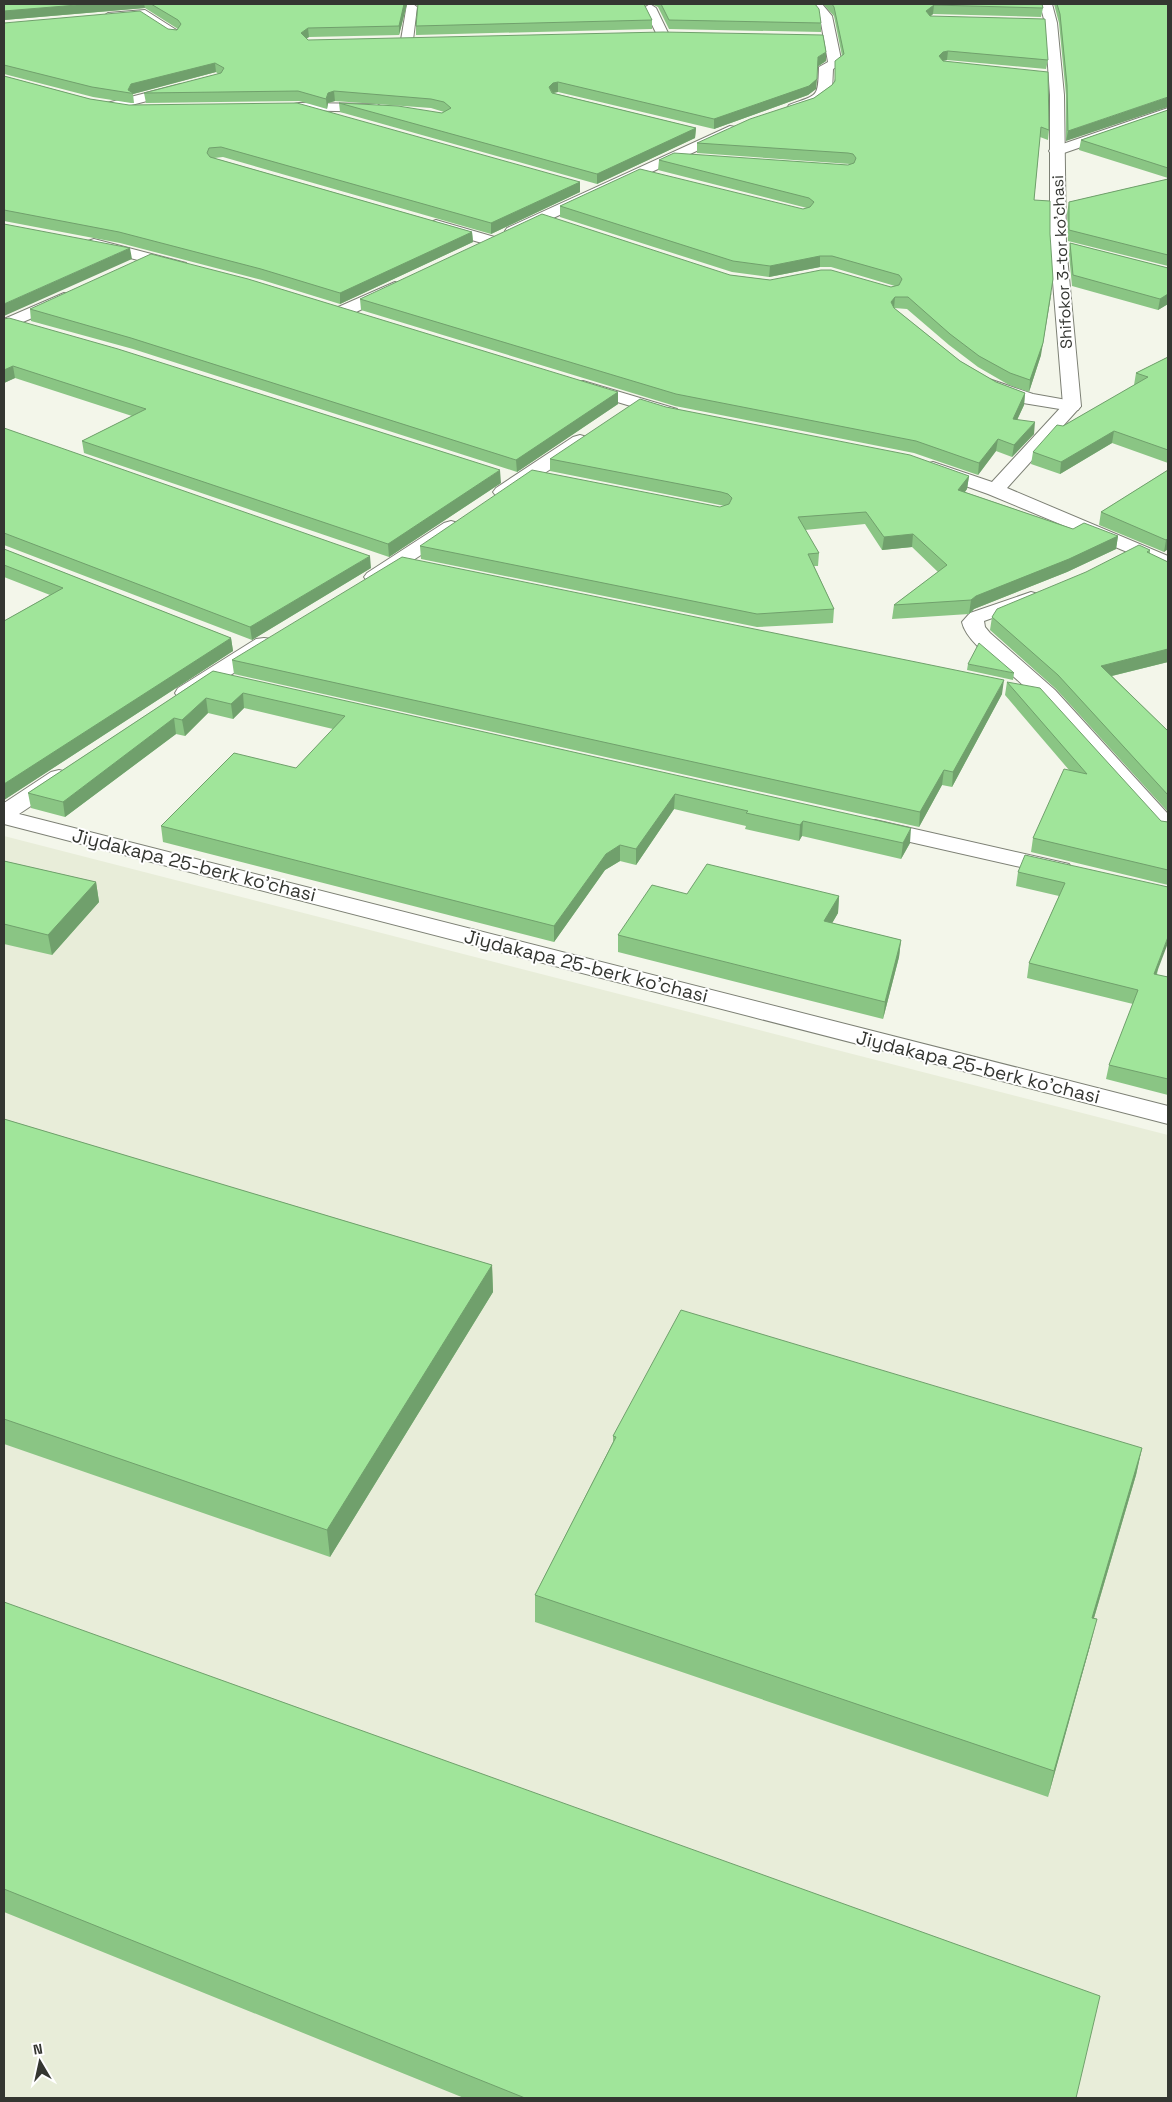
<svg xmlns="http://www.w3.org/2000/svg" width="1172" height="2102" viewBox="0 0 1172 2102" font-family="'Space Grotesk',sans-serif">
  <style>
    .built { fill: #e8edd9 }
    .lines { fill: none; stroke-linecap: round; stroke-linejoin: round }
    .minor-casing { stroke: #7d8075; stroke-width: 2 }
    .tertiary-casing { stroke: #7d8075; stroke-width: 2 }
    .minor { fill: #fff; fill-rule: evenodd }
    .tertiary { fill: #fff; fill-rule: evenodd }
    .wall { fill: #8ac584 }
    .shaded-wall { fill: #70a06c }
    .building { fill: #a0e59a; stroke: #70a06c }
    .labels { text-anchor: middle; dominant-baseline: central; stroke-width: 4; stroke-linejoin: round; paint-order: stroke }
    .far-street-label { font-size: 16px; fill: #343631; stroke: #fff }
    .street-label { font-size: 19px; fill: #343631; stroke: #fff }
  </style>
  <rect width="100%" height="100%" fill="#f3f6ea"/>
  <path class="built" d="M4,836l1164,299v963h-1164z"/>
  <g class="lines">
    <defs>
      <path id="minor" d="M407,4h6l4,3 -4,33 -6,4 -6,-4z
        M650,4l6,4 13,27 -2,3 -4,1 -6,-4 -13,-27z
        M810,4h12l10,12 10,48 -9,5 -1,22 -8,10 -30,11 -7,-4 2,-3c29,-11 29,-6 30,-38l9,-5 -8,-45z
        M145,10l33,21 2,3 -2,3c-15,4 -24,-18 -38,-19 -11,-1 -30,8 -38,-1l6,-4z
        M181,84l5,1 2,3 -2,3 -74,19 -7,-4 2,-3z
        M299,103l78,1 7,4 -7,4 -83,-2 -2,-3 2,-3z
        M1168,108v9l-107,37h-10l-2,-3 2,-3z
        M730,126l5,1 2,3 -2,3 -216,101h-12l-2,-3 2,-3z
        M436,220l62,18 2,3 -2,3 -6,2 -61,-18 -3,-3 3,-3z
        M395,282l6,2 2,3 -2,3 -53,26h-12l-2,-4 2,-4z
        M64,293l6,1 2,4 -2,4 -66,28v-11z
        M989,379l44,15 45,8 3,4 -3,4 -6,1 -49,-8 -40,-15 -3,-4 3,-4z
        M580,435l7,2 2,4 -2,4 -77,51 -7,2 -7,-2 -3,-4 3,-4 77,-51z
        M451,521l7,2 3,4 -3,4 -77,50 -7,2 -7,-2 -3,-4 3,-4 77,-50z
        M1031,592l7,2 3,4 -3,4 -54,19 1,6 5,6 65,57 113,124v21l-9,-2c-47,-53 -92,-109 -145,-156 -15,-13 -48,-35 -52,-55l8,-9z
        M264,638l8,1 3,5 -3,5 -78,49 -8,2 -8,-2 -3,-5 3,-5 78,-49z
        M59,770l8,2 4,5 -4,5 -48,32 1149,292v18l-1164,-300v-21l47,-31z
        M875,820l194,44 3,5 -3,5 -9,2 -194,-44 -3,-5 3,-5z"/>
      <path id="tertiary" d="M1040,4h12l5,19 7,72 2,150 15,161 -74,82 161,68v13l-180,-75 -62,-22 -3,-4 3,-4 7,-2 59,20 71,-77 -13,-160v-150l-5,-72z
        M94,239l92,24 2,3 -2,3 -6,2 -92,-24 -2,-3 2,-3z
        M583,381l94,28 3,4 -3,4 -6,1 -94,-28 -3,-4 3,-4z"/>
    </defs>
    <use href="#minor" class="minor-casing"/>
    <use href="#tertiary" class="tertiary-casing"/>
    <use href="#minor" class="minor"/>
    <use href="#tertiary" class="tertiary"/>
  </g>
  <path class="wall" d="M4,4h403l-8,31 -90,2 -2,1 1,2 518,21 -9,6 -1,22 -8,6 -94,34 -156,-37 -5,1 143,35 -1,10 -98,46 -257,-72 -1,-9 103,10 2,-1 -13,-4 -96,-7 -7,2 -1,6 -28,-8 -153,2 -2,-10 74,-19 -2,-2 -83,22 1,9h-3l-38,-6 -89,-23v-51l173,7 1,-1 -33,-21 -141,12z
    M415,4h233l-3,2 7,14v9l-236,6v-9l2,-20z
    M651,4h164l6,19v9l-152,-3 -11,-22z
    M823,4h219l1,4 -2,9 -108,-3 -2,2 117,44 -2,9 -99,-9 -4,1 106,69 -1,10 -8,-3 -6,63 7,155 -12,37 -20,-7 -31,-18 -29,-22 -42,-36 -13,-1 66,53 36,21 29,11 -1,12 -7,15 17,14 -22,23 -16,-6 -18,24 -64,-22 -239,-47 -314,-96 -1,-11 370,-24 40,5 121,7 4,-1 -64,-19h-11l-51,10 -37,-5 -172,-55v-11l243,3 4,-1 -149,-38 1,-10 189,5 2,-1 -153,-11v-10l117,-45 18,-13 2,-3 8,-26 -8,-40z
    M1054,4h114l-102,137v-46l-7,-72z
    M4,76l86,23 490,83v10l-89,42 -268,-77 -9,1 258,74 1,10 -133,62 -78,-24 -142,-37 -116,-22z
    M1168,110v68l-89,-28 2,-10z
    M1168,179v87l-100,-25 -1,-28 2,-11z
    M1070,243l98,25v36l-10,6 -86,-24 -3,-32z
    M30,309l588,83v12l-101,68 -384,-123 -102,-28z
    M4,319l497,164 -112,74 -305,-104 -2,-12 50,-25 -117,-38 -11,5z
    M1168,357v106l-56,-20 -52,31 -29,-10 2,-12 30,-26 72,-41h-1l2,-12z
    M666,407l303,69 -2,13 -2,3 108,37 45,7 -2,13 -49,23 -93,37 -5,5 -77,5 2,-14 44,-33 -26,-25 -30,3 -17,-26 -60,6 14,23 -1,13h-4l20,43 -1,14 -76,4 -336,-68 -1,-13 300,-39 5,-1 -175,-35v-12z
    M4,428l367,140 -119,72 -248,-95z
    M1168,470v79l-4,3 -65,-27 2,-13z
    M4,549l227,89 2,13 -229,149v-179l46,-26 -46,-18z
    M1150,550v4l18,8v100l-56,14 56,55v81l-112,-123 -66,-59 2,-13z
    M232,660l770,34 -50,93 -10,-2 -23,42 -685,-153z
    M968,664l46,9 -1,7 -46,-10z
    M213,671l697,172 -9,16 -99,-23 -3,5 -54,-12 1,-3 -72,-17 -38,56 -16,-4 -15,9 -51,72 -391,-100 -2,-16 135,-58 37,-39 -89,-21 -11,11 -25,-6 -23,23 -9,-2 -111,83 -34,-9 -3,-15z
    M1007,682l154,139 7,1v63l-137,-33 2,-14 36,-68 -64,-75z
    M4,861l92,21 3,20 -47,53 -48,-11z
    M1018,872l150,15 -11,88 11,2v118l-62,-16 3,-14 24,-61 -106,-26 2,-15 30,-67 -43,-10z
    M687,894l152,2 -1,17 -6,10 69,17 -2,17 -16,62 -265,-67v-17z
    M4,1119l488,146 1,27 -163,265 -326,-113z
    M613,1436l529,12 -6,27 -42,143 -4,28 -42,151 -513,-175v-27l78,-153z
    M4,1602l1072,496h-612l-460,-186z"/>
  <path class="shaded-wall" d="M89,4h55l1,4 -141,12v-9z
    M404,4h3l-8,31v-9z
    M934,5l-1,9 -8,6 1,-9z
    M308,28l1,9 -8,5v-9z
    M948,51l-1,9 -5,1 -3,-5 4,-4z
    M826,52v9l-9,6 1,-10z
    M215,63l1,9 -83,22 -5,-4 3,-6z
    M817,79l-1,10 -8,6 -94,34v-10z
    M558,82v10l-5,1 -4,-6 4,-4z
    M334,91l1,10 -7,2 -1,6 -1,-10 2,-6z
    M1168,97v10l-102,34 2,-10z
    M696,128l-1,10 -98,46v-10z
    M580,182v10l-89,42v-11z
    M472,232l1,10 -133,62v-11z
    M130,248l2,11 -128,57v-12z
    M820,256v11l-51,10 1,-11z
    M1052,290l-11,65 -12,37 1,-12z
    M1168,294v10l-10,6 2,-11z
    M895,297l-1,11 -3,-6z
    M13,366l2,12 -11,5v-13z
    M618,392v12l-101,68 -1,-12z
    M1025,393l-1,12 -12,26 1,-12z
    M1035,422l-1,12 -22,23 2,-12z
    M1114,431l-2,12 -52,31 1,-12z
    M998,439l-2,12 -18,24 1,-12z
    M500,470l1,13 -112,74 -1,-13z
    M969,476l-2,13 -10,13 1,-12z
    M913,534l-1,13 -30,3 2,-13z
    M1118,536l-2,13 -49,23 -93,37 -5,5 2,-14 5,-4z
    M1168,538v11l-4,3 2,-12z
    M370,556l1,12 -119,72 -2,-13z
    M231,638l2,13 -229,149v-16z
    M1168,649v13l-69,17 2,-13z
    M1004,680l-2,14 -50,93 1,-15z
    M243,693l1,15 -11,11 -2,-15z
    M206,698l2,15 -23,23 -3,-16z
    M174,718l2,16 -111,83 -2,-15z
    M944,770l-2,15 -23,42 1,-15z
    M675,794l-1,15 -38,56v-16z
    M803,821l-1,15 -3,5 1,-16z
    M911,828l-1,15 -9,16 2,-16z
    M620,845v16l-15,9 -51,72v-16l52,-72z
    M96,882l3,20 -47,53 -4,-20z
    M839,896l-1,17 -15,26 1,-18z
    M1168,937v6l-17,45 3,-14z
    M901,940l-2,17 -16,62 2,-17z
    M492,1265l1,27 -163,265 -3,-27z
    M1142,1448l-6,27 -50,170 6,-27z
    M1097,1619l-7,27 -42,151 6,-26z"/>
  <path class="building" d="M4,4h85l-85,7z
    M151,4h253l-5,22 -91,2 -7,5 7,7 355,-8 160,3 3,17 -8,5 -1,22 -8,7 -95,33 -156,-37 -5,1 -4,4 3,6 144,35 -99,46 -258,-71 59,3 44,7 9,-5 -7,-6 -13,-3 -97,-8 -6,2 -2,6 -28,-8 -154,2 77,-20 3,-5 -9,-5 -84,21 -3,6 5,3h-3l-38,-6 -88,-22v-42l136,-12 28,18 9,1 4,-6 -3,-4z
    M418,4h226l8,16 -236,6z
    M661,4h154l4,5 2,14 -152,-3z
    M832,4h210l1,4 -109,-3 -8,6 4,5 115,3 3,41 -100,-9 -5,1 -4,4 4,5 105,11 1,58 -8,-3 -7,73 16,1v33l3,45 -10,64 -13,37 -20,-7 -31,-17 -29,-22 -42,-37h-13l-4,5 3,6 66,53 36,21 29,11 -12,26 22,3 -21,23 -16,-6 -19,24 -63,-22 -240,-47 -316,-95 182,-85 188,61 40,5 51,-10h10l60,17 8,-2 3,-6 -3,-4 -67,-19h-12l-50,10 -37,-5 -173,-55 80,-37 163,40 7,-2 4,-5 -5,-4 -150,-38 15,-7 174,12 6,-2 2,-5 -3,-4 -5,-1 -151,-10 53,-24 64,-21 18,-13 3,-4v-20l9,-7 -10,-47z
    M1057,4h111v93l-100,34 -1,-46 -7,-71z
    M4,76l86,23 39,6 168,-2 283,79 -89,41 -270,-76 -12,1 -2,5 3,4 262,75 -132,61 -79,-24 -142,-37 -115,-22z
    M1168,110v58l-87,-28z
    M1168,179v76l-99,-25v-28z
    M4,224l126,24 -126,56z
    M1070,243l98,25v26l-8,5 -87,-24z
    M151,254l97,25 370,113 -102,68 -385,-122 -101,-29z
    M9,318l109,31 382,121 -112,74 -306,-103 64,-32 -133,-43 -9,4v-51z
    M1168,357v93l-54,-19 -53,31 -28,-10 24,-27 6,1 85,-49 -12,-4z
    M640,399l26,8 244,48 59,21 -11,14 115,39 11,-6 34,13 -49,23 -93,37 -5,4 -77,5 53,-40 -34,-31 -29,3 -18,-25 -68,5 21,36 -11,1 26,55 -77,5 -337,-68 112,-76 188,37 9,-3 3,-6 -4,-4 -7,-2 -171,-33z
    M4,428l366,128 -120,71 -246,-94z
    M1168,470v68l-2,2 -65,-28z
    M1139,545l11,5 -3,2 21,10v87l-67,17 67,65v4l-1,1h1v59l-110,-120 -66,-58 5,-8 89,-37z
    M4,549l227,89 -227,146v-163l59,-33 -59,-23z
    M402,557l602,123 -51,92 -9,-2 -24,42 -688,-152z
    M979,643l35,30 -46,-9z
    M213,671l698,157 -8,15 -100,-22 -3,4 -54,-12 2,-2 -73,-17 -39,55 -16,-4 -14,9 -52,72 -393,-100 73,-73 62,15 49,-52 -102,-23 -12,11 -25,-6 -24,22 -8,-2 -111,84 -35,-9z
    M1007,682l33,6 121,133 7,1v48l-135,-32 31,-69 23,5z
    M1025,855l143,32v50l-14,37 14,3v102l-59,-14 29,-75 -109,-27 36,-80 -47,-11z
    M4,861l92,21 -48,53 -44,-11z
    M707,864l132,32 -15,25 77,19 -16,62 -267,-67 34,-50 35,9z
    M4,1119l488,146 -165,265 -323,-111z
    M681,1310l461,138 -50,170 5,1 -43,152 -519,-176 81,-158 -3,-1z
    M4,1602l1096,394 -24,102h-551l-521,-209z"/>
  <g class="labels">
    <g class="far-street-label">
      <text transform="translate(1062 262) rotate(-93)">Shifokor 3-tor koʼchasi</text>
    </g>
    <g class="street-label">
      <text transform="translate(194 865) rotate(14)">Jiydakapa 25-berk koʼchasi</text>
      <text transform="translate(586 966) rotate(14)">Jiydakapa 25-berk koʼchasi</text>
      <text transform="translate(978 1067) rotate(14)">Jiydakapa 25-berk koʼchasi</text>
    </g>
  </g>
  <rect width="1172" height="2102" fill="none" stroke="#343631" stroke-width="10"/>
  <g transform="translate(40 2062) rotate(351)" stroke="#ffffff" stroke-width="4" paint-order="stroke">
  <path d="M0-4L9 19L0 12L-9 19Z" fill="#343631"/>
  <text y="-8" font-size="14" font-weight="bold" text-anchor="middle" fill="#343631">N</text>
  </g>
</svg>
